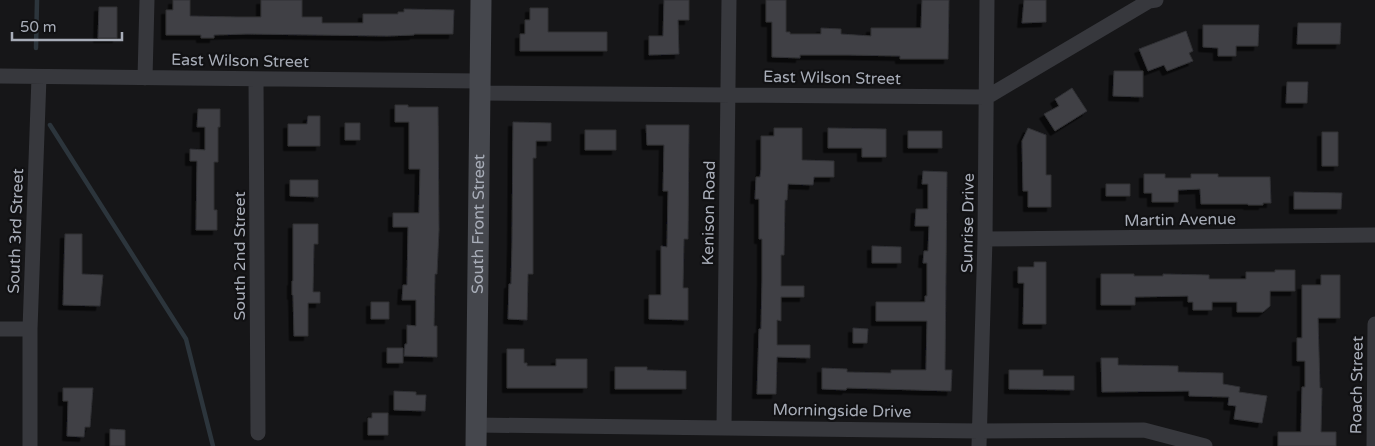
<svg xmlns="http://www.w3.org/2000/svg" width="1375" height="446" viewBox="0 0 1375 446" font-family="'Varela Round',sans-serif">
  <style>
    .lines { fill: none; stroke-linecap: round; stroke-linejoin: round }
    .stream { stroke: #2c353c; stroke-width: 4.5 }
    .building { fill: #404145; stroke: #303034; filter: url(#shadow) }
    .street { stroke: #37383d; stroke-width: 15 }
    .secondary { stroke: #45474d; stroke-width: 21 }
    .labels { text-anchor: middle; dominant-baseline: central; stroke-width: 4.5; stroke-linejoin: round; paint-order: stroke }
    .street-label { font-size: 16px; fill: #a8adb8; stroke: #111113 }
  </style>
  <defs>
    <filter id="shadow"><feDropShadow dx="-4.5" dy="4.5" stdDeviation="0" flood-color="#0009"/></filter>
  </defs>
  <rect width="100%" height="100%" fill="#161618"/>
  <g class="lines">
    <path class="stream" d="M36,48l1,-48
      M50,125l136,214 27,107"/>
  </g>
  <path class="building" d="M173,0h17v16l48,1h23v-17h41v17h20v6h41v-9h35v-2h6v-3l50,1 -1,24h-39v1l-27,1 -140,-2 -33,1v3h-13v-3h-35v-25h7z
    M664,0h25v20h-11l1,34 -30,1v-19h14z
    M766,0h20v32h4v2h31v-6l20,1v5l30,2v-8h50l1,-28h27l-1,59h-48v-3l-52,-1h-48v3l-28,-1v-35h-6z
    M1024,0h22v22l-24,1z
    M99,7h18v31h-19z
    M530,8h18v24h59v19h-87v-17h5v-14h5z
    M1298,23h43l-1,21h-43z
    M1203,25h56l-1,21h-22v10h-18v-8l-15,-1z
    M1186,31l7,20 -4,2 4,8 -26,10 -3,-6 -16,6 -9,-22z
    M1114,71h29v26l-30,-1z
    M1287,82h21l-1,21h-21z
    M1072,88l15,23 -32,20 -11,-17 15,-8 -4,-7z
    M395,105h13v2h30l1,123 -2,44h-2l-1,52h3v31l-33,-1 1,-12h2v-19l9,1v-26h-14l1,-15h4l1,-58h-15v-14h26l1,-44h-11v-47h-14z
    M198,109h22v18h-2v35h-4v48h3v20h-21l1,-69h-7v-12l15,1v-23h-8z
    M308,116h12v30h-32v-22h19z
    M513,122l38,1v18h-15v17h-3v116h-5l-1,46 -19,-1 1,-35h2l1,-39z
    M345,123h15v17h-15z
    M646,125h43l-1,114h-4l-1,49h5v32l-39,-1v-24h12v-49l6,1 1,-56h-5l1,-46h-17z
    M774,128h28v32l32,1v16h-20l-1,8 -25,-1 -1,16h-2l-1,55h-3v31h23v11h-23v24l-4,-1v25h33v13l-33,-1 -1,37h-19l2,-65h2l1,-49v-41h-3v-40h-4l1,-22h4l1,-8v-33h13z
    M828,128l58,1v28h-24v-9h-34z
    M1028,128l18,7v40h5v32h-23v-16h-5l-1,-50z
    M585,130h31v20h-31z
    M908,131h34v17h-34z
    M1322,132h16v34h-16z
    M923,171l24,1 -2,198h7l-1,21 -104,-3 -1,2 -24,-1v-21l25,1v3l44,1v-3h35l1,-49h-51v-19h49v-6h2v-33h-4l1,-12h4l1,-25h-14l1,-17h12v-25h-6z
    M1144,174h21v4h26v-4h27v3h52l1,26h-8v2h-15v-1h-47l-1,-15 -22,1v12h-26v-9h-8z
    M290,180h28v17l-28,-1z
    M1106,184h24v12h-24z
    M1294,192l48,1 -1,16h-47z
    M293,224h25v20h-4l-1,48h7v11h-12v33h-14l-1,-41h-1v-14h1z
    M65,234h17v40l21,1 -3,31 -37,-1z
    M872,246l29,1v16h-29z
    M1034,262h12v62h-23l1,-41h-6v-16h16z
    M1275,270h20v21h-25v15l-7,6h-26v-10h-25v8h-19v-8h-5v-6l-53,1v8h-34v-31h33v2h29v-2l46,1v4h37v-7h29z
    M1321,275h19v43h-22l2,70h2l-1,44h15v14h-58v-14h23l1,-45h3v-26h-8v-23h5v-53h19z
    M371,302h18v17h-18z
    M853,328l15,1 -1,14h-14z
    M387,348h16v15h-16z
    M507,349h17v14h3v3h29v-7h31v29h-80z
    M1101,358h17v7l60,1v6l45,1v11l17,3 -1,5 28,4 -5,27 -28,-4 2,-13 -8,-1 1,-8 -40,-1v-5l-87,1z
    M615,367h32v3l39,1v18h-71z
    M1009,370h34v6h31v14l-65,-1z
    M63,388h30l-3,39h-5l-1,10 -17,-1 1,-35h-5z
    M394,391l22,1v3h10l-1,16 -31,-1z
    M372,413h16v22h-20v-17h4z
    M110,429l15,1v16h-15z"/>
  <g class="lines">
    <path class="street" d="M0,76l480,5
      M145,78l2,-78
      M256,79l2,354
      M480,93l507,4 162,-96 7,-1
      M985,239l390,-4
      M0,329h30
      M477,425l502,6 165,-1 61,16
      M724,427l5,-427
      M30,446v-117l9,-252
      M979,446l6,-207 2,-239
      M1374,446l1,-122"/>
    <path class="secondary" id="s1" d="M476,446l5,-446"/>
  </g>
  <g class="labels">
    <g class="street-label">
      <text transform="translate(240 61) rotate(1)">East Wilson Street</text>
      <text transform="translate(832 78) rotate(1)">East Wilson Street</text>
      <text transform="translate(709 213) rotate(-89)">Kenison Road</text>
      <text transform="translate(1180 220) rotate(-1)">Martin Avenue</text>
      <text stroke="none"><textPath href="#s1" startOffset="222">South Front Street</textPath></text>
      <text transform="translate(968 223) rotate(-89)">Sunrise Drive</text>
      <text transform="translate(16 231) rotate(-88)">South 3rd Street</text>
      <text transform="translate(240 256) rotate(-90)">South 2nd Street</text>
      <text transform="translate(1357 385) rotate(-89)">Roach Street</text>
      <text transform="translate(842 411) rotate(1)">Morningside Drive</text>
    </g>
  </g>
  <path d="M12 32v8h110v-8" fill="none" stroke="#a8adb8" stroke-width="2.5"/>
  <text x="20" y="32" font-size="15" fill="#a8adb8" stroke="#111113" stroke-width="4" paint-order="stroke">50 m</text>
</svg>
